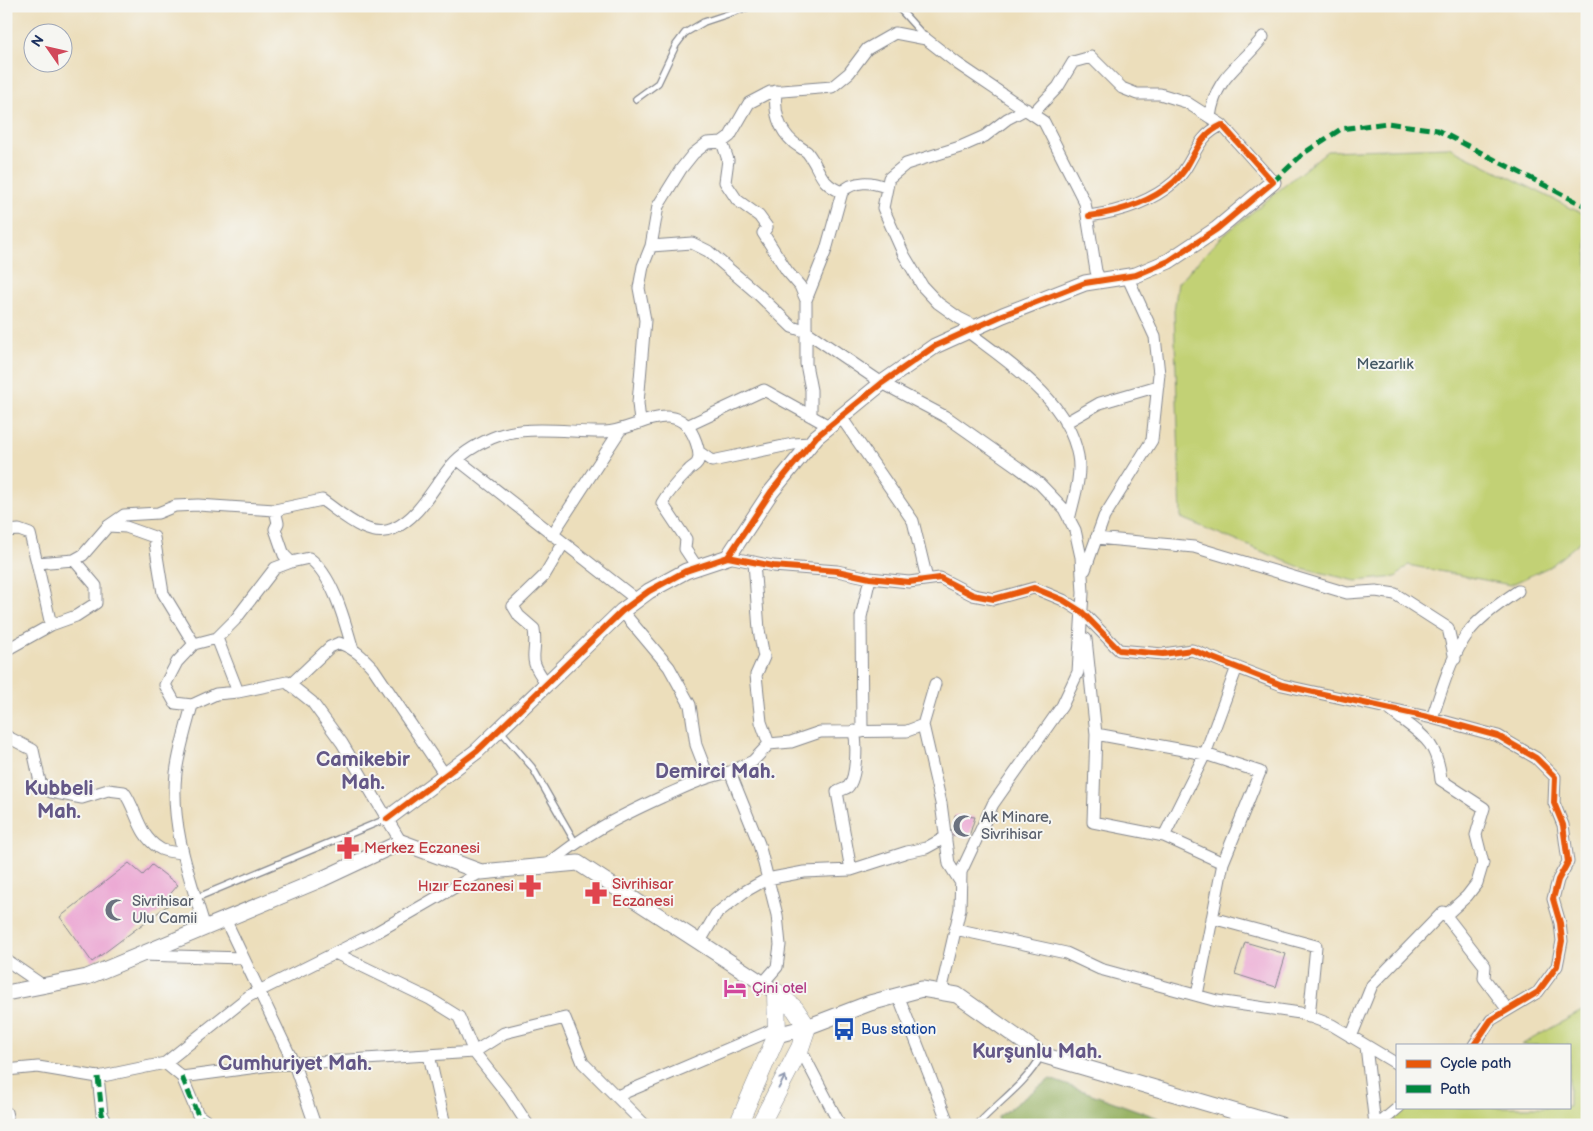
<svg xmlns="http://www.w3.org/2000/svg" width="1593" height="1131" viewBox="0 0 1593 1131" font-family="'Balsamiq Sans',sans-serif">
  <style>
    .green { fill: #c2d174; stroke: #6e8069 }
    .forest { fill: #99b366; stroke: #5a7162 }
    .building { fill: #eba4d2 }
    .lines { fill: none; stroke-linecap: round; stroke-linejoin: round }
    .lane-casing { stroke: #84868c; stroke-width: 8 }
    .street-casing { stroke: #84868c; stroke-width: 13 }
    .secondary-casing { stroke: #84868c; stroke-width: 17 }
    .primary-casing { stroke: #84868c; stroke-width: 19 }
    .lane { stroke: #fff; stroke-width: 5.5 }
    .street { stroke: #fff; stroke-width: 11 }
    .secondary { stroke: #fff; stroke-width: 15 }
    .primary { stroke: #fff; stroke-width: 18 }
    .quiet { stroke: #00873e; stroke-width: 5; stroke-dasharray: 10 5; stroke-linecap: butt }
    .cycleway-casing { stroke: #f6f6f2; stroke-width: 9 }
    .cycleway { stroke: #e8590c; stroke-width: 6 }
    .oneway { stroke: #8d97ae }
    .labels { text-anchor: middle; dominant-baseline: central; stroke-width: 4; stroke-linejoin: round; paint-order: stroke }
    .park-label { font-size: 15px; fill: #455864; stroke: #f6f6f2 }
    .worship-label { font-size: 15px; fill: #5b616d; stroke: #f6f6f2; text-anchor: start }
    .health-label { font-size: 15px; fill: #be3a42; stroke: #f6f6f2; text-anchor: start }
    .hotel-label { font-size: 15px; fill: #b23c85; stroke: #f6f6f2; text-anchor: start }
    .transit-label { font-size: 15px; fill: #164399; stroke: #f6f6f2; text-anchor: start }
    .district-label { font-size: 20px; font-weight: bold; fill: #645887; stroke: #f6f6f2 }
  </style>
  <rect width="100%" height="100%" fill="#f6f6f2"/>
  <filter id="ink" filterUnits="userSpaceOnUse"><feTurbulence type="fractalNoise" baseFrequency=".02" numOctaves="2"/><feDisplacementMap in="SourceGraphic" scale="10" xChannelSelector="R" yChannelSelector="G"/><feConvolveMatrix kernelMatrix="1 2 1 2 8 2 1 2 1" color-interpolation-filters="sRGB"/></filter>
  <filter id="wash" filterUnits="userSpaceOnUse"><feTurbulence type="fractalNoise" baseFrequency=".0096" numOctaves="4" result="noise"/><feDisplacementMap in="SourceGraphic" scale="20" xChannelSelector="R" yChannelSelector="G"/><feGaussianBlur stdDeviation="1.12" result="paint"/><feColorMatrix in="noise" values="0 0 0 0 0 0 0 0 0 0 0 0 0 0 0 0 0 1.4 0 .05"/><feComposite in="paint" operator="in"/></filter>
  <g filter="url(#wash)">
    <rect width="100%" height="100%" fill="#ecdebb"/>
    <path class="green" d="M1449,147l138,69v320l-36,30 -41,19 -102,-20 -12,12 -40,4 -54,-13 -121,-50 -7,-207 4,-28 40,-43 109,-89z
      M1587,1008v117h-191l-2,-10 15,-8h160v-62h-48z"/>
    <path class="forest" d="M1050,1079l128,46h-180v-8z"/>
    <g id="blocks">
      <path class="building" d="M955,815l20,2 -6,20 -16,-2z
        M129,863l14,12 9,-10 26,20 -12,14 6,3 -80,60 -32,-45z
        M1245,942l41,12 -10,33 -41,-13z"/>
    </g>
  </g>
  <g filter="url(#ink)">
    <use href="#blocks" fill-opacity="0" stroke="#84868c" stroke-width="1"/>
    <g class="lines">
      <defs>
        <path id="lane" d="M897,6l27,30
          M636,99l22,-16 18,-38 9,-12 19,-11 48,-16
          M500,730l32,37 43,75
          M196,898l190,-79
          M977,1125c22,-24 48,-40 64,-69"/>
        <path id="street" d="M776,91c-2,21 2,38 18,52 4,3 9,6 13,9 14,17 11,31 35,40
          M1033,113l25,-26 15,-25 18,-5 31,31 15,6h23l26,8 36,23
          M1210,117c6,-43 31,-50 53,-80
          M722,142l6,18 -3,22 12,18 22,16 8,11 -4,6 24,38 13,15 6,14v64l5,26v26
          M1089,216c29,-4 62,-14 85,-34 21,-18 19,-44 48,-57l51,57
          M651,246l41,-3 16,8 50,43 34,33 15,5 75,51 66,35 71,50 21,16 24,25 11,21 6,27 2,36 -5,79 -16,34 -69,98 -32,68 -1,37 -19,83
          M806,300l20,-50 16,-58c12,-12 30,-11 45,-4
          M977,327l-18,-9 -21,-15 -15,-16 -19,-32 -21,-47 6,-30 17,-14 54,-17 25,-11 22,-17 19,-10
          M967,331c42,32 101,69 111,125 4,21 -5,45 -9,64
          M841,417l72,104 14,58
          M640,422l-2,-19 7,-83 -6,-32 4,-22 8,-20 7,-40 23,-37 12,-15 14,-11 15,-1 8,-6 19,-33 21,-11 62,-5 17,-14 18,-24 28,-16 31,6 32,25 86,58 41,81 11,68 4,9
          M1065,423l35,-20 58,-17
          M687,426l77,-36 65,36
          M699,452l13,9 81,-17 18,-1
          M458,460l179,140
          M275,510l3,13 -3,6 9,26 7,7 18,-4c24,17 36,64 44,92
          M108,526l16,-11 34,-2 17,-7 23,-1 77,5 47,-10c18,12 46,40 71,29 27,-12 40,-42 58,-63 10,-12 27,-22 41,-28 32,-14 79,-5 113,-6 31,-1 74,-39 91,10 2,6 5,15 1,21 -2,3 -7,5 -9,8 -10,10 -19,20 -26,32l24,36 -1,10 12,18
          M6,531l13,-1 11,4 7,29 37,-3 9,-5 25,-29 18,1 28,10 9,56 31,51 23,-6 21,54 49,-10 25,20 30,41 59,99
          M552,535l67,-103
          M1096,538l98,9 153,46 29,-2 19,3 53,34 7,31
          M728,557l45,9 64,5 33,7 39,4 31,-4 33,17 21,4 40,-11 29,12 19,12 37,38 44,4 29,-4 90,35 150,33 66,18 38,22 19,19 -1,26 9,22 5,37 -10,18 -5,19 7,24 2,18 -5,25 -19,26 -47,28 -17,25
          M754,562l5,68 5,27 -8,18 2,19 3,28 8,22
          M1085,570l19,-53 48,-77 7,-66 -4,-37 -28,-61
          M622,611l47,56 21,38 6,40 12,31
          M51,625l25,-9 20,-13v-17l-22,-26
          M217,638l18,-18 40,-52 16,-6
          M1086,639l10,95 -3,88 71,14 59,27 -26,132
          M6,650l45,-25 -14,-62
          M547,684c-22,-29 -9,-25 -13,-55l-15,-13 -6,-10 31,-30 19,-32
          M935,684l-12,41 18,78 8,61 12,19
          M290,685l40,-38 9,-4c15,5 24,14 34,25l72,107
          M192,705l-17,-2 -10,-18 12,-23 17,-18
          M1391,711c30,24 46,28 50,69l43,28 -8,27 7,28 -6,20 -10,13 -22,20
          M1432,718c10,-28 18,-60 36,-85 10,-15 35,-32 50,-42
          M862,732l-1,-115 9,-39
          M1096,734l109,20 55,18 -37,91
          M6,736l27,14 7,32 11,10 31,6 26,-8 16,2c13,18 14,43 35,56 5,4 16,4 23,5
          M730,772l23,-11 16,-17 22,-2 29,-10 87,-1 16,-6
          M1164,836l41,-82 32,-87
          M545,867c38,-32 73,-50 117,-70 23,-10 44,-21 68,-25l29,72 18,71 3,30 -3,22 -14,16
          M851,870l-14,-78c3,-2 8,-3 11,-5 9,-10 9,-43 6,-56
          M1212,918l104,28 -7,71
          M225,919l69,145 21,61
          M205,928c-15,-50 -35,-102 -29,-155 3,-23 10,-45 16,-68l24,-11 22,-2
          M955,929l111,24 34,16 117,32 83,12 32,12 65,39
          M699,943l17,-29 28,-22 23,-13 37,-7 47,-2 56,-18 19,-4 20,-11
          M335,953l95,46 29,18 15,35 35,44 19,29
          M142,955l101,3
          M6,960l38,26
          M898,995l51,130
          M1351,1037l21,-52 71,-73 42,54 -1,12 23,31
          M1366,1046l9,79
          M800,1048l40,77
          M429,1055l16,70
          M165,1063l17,14 90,-12 202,-13 30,-19 61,-15 18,45 62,62
          M6,1070l32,-3 60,10 67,-14 84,-67 128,-64 104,-60
          M98,1077l4,37 6,11
          M182,1077l16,38 14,10
          M617,1096l160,-68
          M6,1112l3,13
          M1378,1125l21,-18"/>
        <path id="secondary" d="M387,819l90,-68 145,-140 27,-20 37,-20 42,-14 43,-65 45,-55 66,-54 53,-37 68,-31 82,-32 51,-8 33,-14 48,-32 56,-47
          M6,993l81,-16 235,-98 79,-37 80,30 97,-9 198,129
          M777,1035l30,-8 63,-24 52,-14 35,6 85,60 239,70"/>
        <path id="primary" d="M738,1125l39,-90 -1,-43
          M760,1125l40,-77 7,-21 -12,-18 -19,-17"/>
      </defs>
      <use href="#lane" class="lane-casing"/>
      <use href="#street" class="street-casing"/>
      <use href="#secondary" class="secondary-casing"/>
      <use href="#primary" class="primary-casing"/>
      <use href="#lane" class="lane"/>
      <use href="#street" class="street"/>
      <use href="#secondary" class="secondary"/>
      <use href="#primary" class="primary"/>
      <path class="quiet" d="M1273,182l31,-29 37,-24 46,-6 50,7 150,77
        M98,1077l4,37 6,11
        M182,1077l16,38 14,10"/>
      <defs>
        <path id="cycleway" d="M728,557l45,9 64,5 33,7 39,4 31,-4 33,17 21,4 40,-11 29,12 19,12 37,38 44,4 29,-4 90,35 150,33 66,18 38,22 19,19 -1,26 9,22 5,37 -10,18 -5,19 7,24 2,18 -5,25 -19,26 -47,28 -17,25
          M387,819l90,-68 145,-140 27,-20 37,-20 42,-14 43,-65 45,-55 66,-54 53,-37 68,-31 82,-32 51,-8 33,-14 48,-32 56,-47 -51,-57c-29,13 -27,39 -48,57 -23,20 -56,30 -85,34"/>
      </defs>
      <use href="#cycleway" class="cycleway-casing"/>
      <use href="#cycleway" class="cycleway"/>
    </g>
    <defs><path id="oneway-shaft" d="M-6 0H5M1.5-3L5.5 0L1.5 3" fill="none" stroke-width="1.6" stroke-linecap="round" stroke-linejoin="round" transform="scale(1.25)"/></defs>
    <use class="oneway" href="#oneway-shaft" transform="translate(782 1082) rotate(-62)"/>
  </g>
  <defs>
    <symbol id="mosque-bare" viewBox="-9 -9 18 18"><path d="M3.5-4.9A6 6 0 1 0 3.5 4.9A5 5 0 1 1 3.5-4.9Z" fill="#6b7280" stroke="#f6f6f2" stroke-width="2.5" paint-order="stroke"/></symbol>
    <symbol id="pharmacy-bare" viewBox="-9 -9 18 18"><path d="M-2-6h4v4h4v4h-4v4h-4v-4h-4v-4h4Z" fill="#e0444e" stroke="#f6f6f2" stroke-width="2.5" paint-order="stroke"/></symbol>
    <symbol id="hotel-bare" viewBox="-9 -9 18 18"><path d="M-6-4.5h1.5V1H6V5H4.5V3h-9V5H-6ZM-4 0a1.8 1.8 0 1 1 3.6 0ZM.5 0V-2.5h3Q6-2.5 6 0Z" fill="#d1479c" stroke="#f6f6f2" stroke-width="2.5" paint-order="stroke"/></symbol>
    <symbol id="bus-bare" viewBox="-9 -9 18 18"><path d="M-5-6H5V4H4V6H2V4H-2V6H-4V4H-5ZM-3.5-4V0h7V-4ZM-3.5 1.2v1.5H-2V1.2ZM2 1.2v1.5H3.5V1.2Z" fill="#1a4fb4" stroke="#f6f6f2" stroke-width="2.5" paint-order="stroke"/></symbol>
  </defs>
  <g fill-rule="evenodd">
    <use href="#mosque-bare" x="948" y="810" width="32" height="32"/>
    <use href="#pharmacy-bare" x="332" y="832" width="32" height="32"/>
    <use href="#pharmacy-bare" x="514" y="870" width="32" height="32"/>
    <use href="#pharmacy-bare" x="580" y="877" width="32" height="32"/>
    <use href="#mosque-bare" x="100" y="894" width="32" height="32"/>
    <use href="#hotel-bare" x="719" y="972" width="32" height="32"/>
    <use href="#bus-bare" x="828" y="1013" width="32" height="32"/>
  </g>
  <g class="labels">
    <g class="park-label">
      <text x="1385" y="364">Mezarlık</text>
    </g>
    <g class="worship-label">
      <text x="981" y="817">Ak Minare,<tspan x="981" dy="17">Sivrihisar</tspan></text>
      <text x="132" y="901">Sivrihisar<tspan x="132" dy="17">Ulu Camii</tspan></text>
    </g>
    <g class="health-label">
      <text x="364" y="848">Merkez Eczanesi</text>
      <text x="612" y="884">Sivrihisar<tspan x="612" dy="17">Eczanesi</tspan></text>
      <text x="514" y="886" text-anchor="end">Hızır Eczanesi</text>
    </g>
    <g class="hotel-label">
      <text x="752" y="988">Çini otel</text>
    </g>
    <g class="transit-label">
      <text x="861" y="1029">Bus station</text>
    </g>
    <g class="district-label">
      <text x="363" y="760">Camikebir<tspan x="363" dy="23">Mah.</tspan></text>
      <text x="715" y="772">Demirci Mah.</text>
      <text x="59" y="789">Kubbeli<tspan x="59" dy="23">Mah.</tspan></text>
      <text x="1037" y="1052">Kurşunlu Mah.</text>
      <text x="295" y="1064">Cumhuriyet Mah.</text>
    </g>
  </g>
  <rect width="1593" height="1131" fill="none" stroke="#f6f6f2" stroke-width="25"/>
  <rect x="1396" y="1044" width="175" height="65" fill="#f6f6f2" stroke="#9ea6b7"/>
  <rect x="1406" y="1060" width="25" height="8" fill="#e8590c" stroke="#9ea6b7"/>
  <text x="1440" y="1068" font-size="15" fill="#1b2f5e">Cycle path</text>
  <rect x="1406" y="1085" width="25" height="8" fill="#00873e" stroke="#9ea6b7"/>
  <text x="1440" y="1094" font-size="15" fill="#1b2f5e">Path</text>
  <g transform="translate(48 48) rotate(304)"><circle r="24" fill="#f6f6f2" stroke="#9ea6b7"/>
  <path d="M0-4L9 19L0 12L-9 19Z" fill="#d1495b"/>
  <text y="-8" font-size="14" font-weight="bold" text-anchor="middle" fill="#1b2f5e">N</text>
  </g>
</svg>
